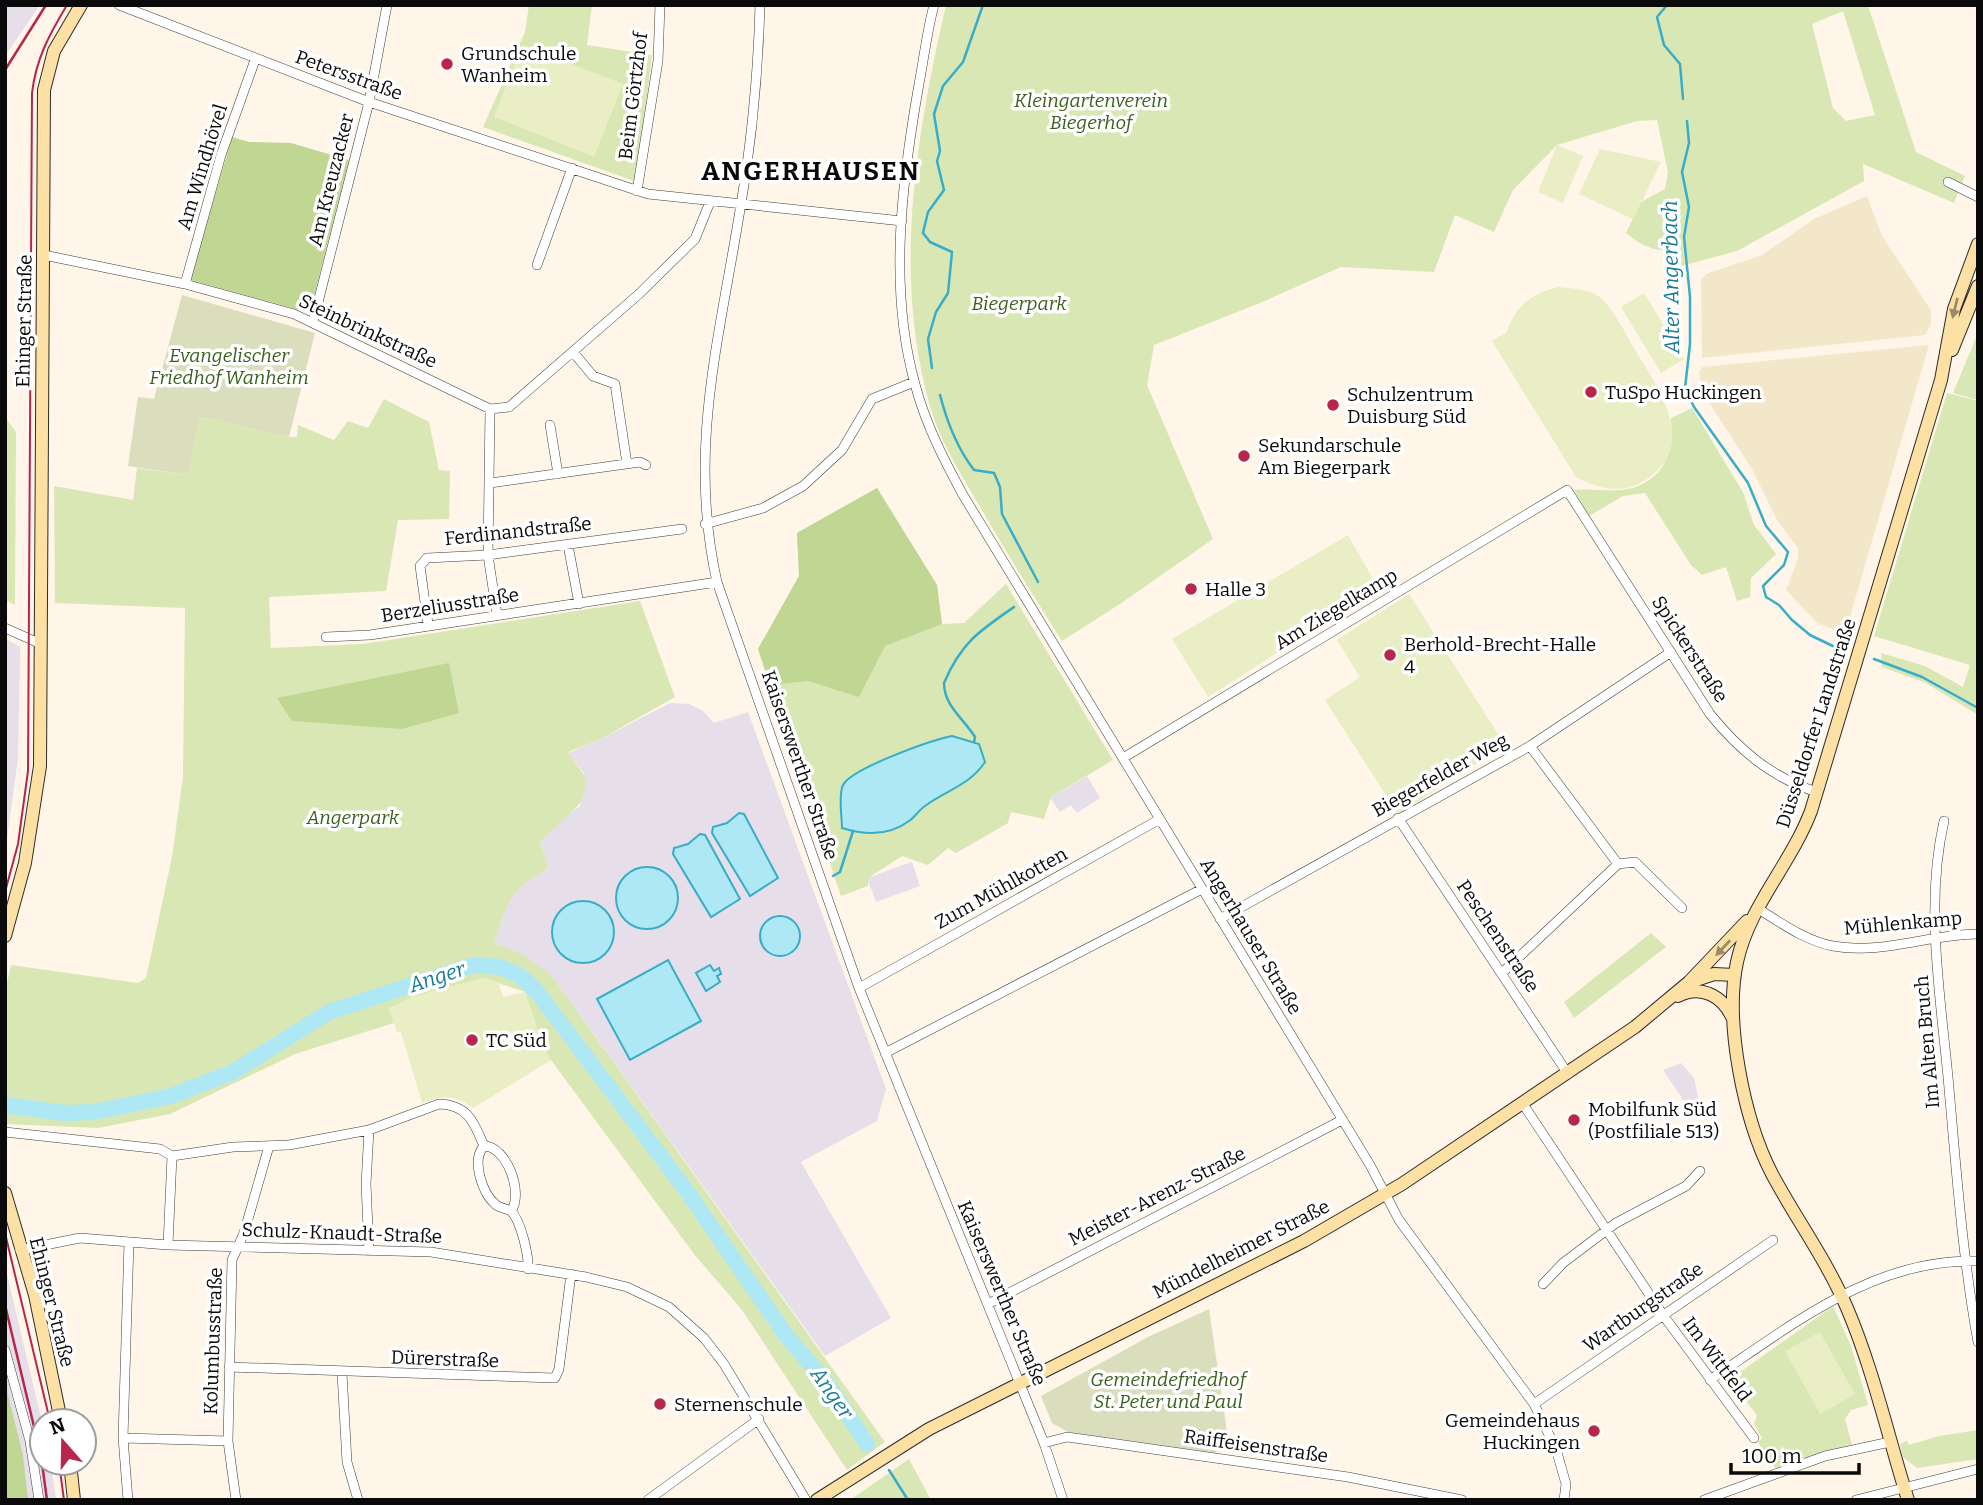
<svg xmlns="http://www.w3.org/2000/svg" width="1983" height="1505" viewBox="0 0 1983 1505" font-family="Bitter,serif">
  <style>
    .industrial { fill: #e6dee9 }
    .farmland { fill: #f3e7ca }
    .green { fill: #d9e7b4; fill-rule: evenodd }
    .forest { fill: #c0d793 }
    .cemetery { fill: #dadebc }
    .pitch { fill: #e9eec5 }
    .water { fill: #aee8f4; stroke: #37adc9; stroke-width: 2 }
    .lines { fill: none; stroke-linecap: round; stroke-linejoin: round }
    .stream { stroke: #37adc9; stroke-width: 2.5 }
    .river { stroke: #aee8f4; stroke-width: 16 }
    .street-casing { stroke: #3d3d3d; stroke-width: 10 }
    .secondary-casing { stroke: #2c2c2c; stroke-width: 14 }
    .street { stroke: #fff; stroke-width: 9 }
    .secondary { stroke: #fde1a4; stroke-width: 12 }
    .tram { stroke: #b6274b; stroke-width: 2 }
    .rail { stroke: #b6274b; stroke-width: 2.5 }
    .oneway { fill: #9c8b66 }
    .poi-dot { fill: #b6274b; stroke: #fff; stroke-width: 2.5 }
    .labels { text-anchor: middle; dominant-baseline: central; stroke-width: 7; stroke-linejoin: round; paint-order: stroke }
    .poi-label { font-size: 19px; fill: #0a0a0a; stroke: #fff; text-anchor: start }
    .street-label { font-size: 19px; fill: #0a0a0a; stroke: #fff }
    .park-label { font-size: 19px; font-style: italic; fill: #395f1d; stroke: #fff }
    .water-label { font-size: 21px; font-style: italic; fill: #187a97; stroke: #fff }
    .district-label { font-size: 26px; font-weight: bold; letter-spacing: 2px; fill: #0a0a0a; stroke: #fff }
  </style>
  <rect width="100%" height="100%" fill="#fff5e8"/>
  <path class="industrial" d="M5,5h35l-35,51z
    M5,638l15,9v7l-2,104 -13,95z
    M670,703l19,1 14,7 11,12 34,-11 138,377 -9,32 -76,41 90,156 -66,38 -273,-380 -58,-33 15,-45 11,-14 26,-14 2,-5 -8,-22 7,-10 33,-27 4,-33 -16,-20 31,-13z
    M1087,776l13,22 -23,15 -6,-8 -11,7 -10,-14z
    M912,862l8,24 -44,16 -9,-24z
    M1681,1063l13,15 6,28 -8,7 -29,-43z
    M5,1266l37,156v41h9l5,37h-51z"/>
  <path class="farmland" d="M1867,196l15,40 49,74v15l-6,10 -223,23 -1,-78 5,-6 56,-19 52,-36z
    M1929,345l-84,289 -28,-11 -31,-33 12,-31v-11l-21,-28 -25,-51 -49,-76 -4,-20 3,-6z"/>
  <path class="green" d="M529,5h63l-5,40 65,10 -15,127 -154,-55 42,-95z
    M946,5h922l48,147 49,24 -11,27 -91,-39 1,17 -127,70 -56,15 -1,-21c-19,12 -38,1 -54,-12l15,-31 24,-13 3,-17 -11,-52 -20,1 -80,24 -44,45 -19,42 -39,-17 -21,57 -93,-5 -81,36 -106,42 -7,40 66,154 -93,65 -58,37c-30,-47 -58,-93 -86,-141 -17,-29 -35,-58 -45,-90 -39,-133 -15,-273 15,-405zM1843,11l32,104 -29,6 -13,-13 -21,-84z
    M1978,333v67l-25,-7z
    M1947,393l31,8v314l-52,-32 -44,-16 -1,-14 44,13 38,21 7,-22 -96,-29z
    M384,399l45,23 10,48 11,1 -1,48 -51,1 -12,71 -117,6 2,51 92,-4 277,-43 35,96 -76,43 -31,12 18,26c2,33 -30,42 -46,65l8,22 -2,5c-39,22 -38,32 -52,73l32,13 26,20 333,466 -38,28 -105,-160 -48,-56 -143,-194 -8,-13 -18,-55 -42,-14 -94,30 5,15 -99,31 -125,60 -72,14 -93,-4v-131l6,-28 127,18 8,-5 26,-121 11,-80 2,-169 -130,-5 -1,-117 79,14 4,-32 51,7 12,-58 89,20h8l1,-12 36,15 14,-19 20,7z
    M1692,408l51,84 11,33 22,29 -25,24 -1,19 -13,4 -11,-34 -24,8 -11,-10 -46,-72 -22,3 -34,20 -15,-26c18,-2 42,3 59,-2 35,-12 40,-39 38,-70z
    M5,417l11,15 -1,173 -10,-5z
    M877,488l60,97 5,39 22,-1 42,-39 107,176 -62,37 -7,22 -33,-7 -3,11 -52,30 -8,-5 -20,17 -26,-9 -34,22v8l-27,10 -83,-247 41,-73 -2,-43z
    M1651,933l15,14 -92,71 -10,-16z
    M1833,1306l18,40 17,59 -17,5 -6,9 7,26 -76,24 -18,-27 4,-4 -8,-14 3,-9 -28,-35z
    M1978,1430v29l-61,9 -14,-11 -3,-13 7,-3 2,4 30,-9z
    M909,1459l22,41h-81z"/>
  <path class="forest" d="M232,137l17,5 42,1 58,17 -38,148 -8,3 -113,-31z
    M877,488l60,97 5,39 -57,22 -26,51 -51,-16 -38,4 -12,-36 41,-73 -2,-43z
    M449,663l10,50 -57,16 -110,-8 -15,-23z
    M5,1383l18,72 5,45h-23z"/>
  <path class="cemetery" d="M182,295l133,38 -26,104 -89,-20 -12,58 -60,-9 10,-69 16,2z
    M1209,1309l21,143 -13,-1 -1,2 -148,-21 -16,-9 -11,-27 107,-59z"/>
  <path class="pitch" d="M522,45l101,39 -29,73 -100,-40z
    M1557,145l26,11 -20,47 -25,-11z
    M1600,149l61,13 -28,57 -54,-25z
    M1558,287c16,2 34,2 45,13 13,13 23,35 32,50 24,40 65,95 10,130 -23,15 -46,9 -69,-3l-84,-136 15,-9c9,-27 24,-38 51,-45z
    M1644,293l40,66 -23,14 -40,-66z
    M1348,535l30,53 -170,109 -36,-58z
    M1409,594l96,151 -107,69 -73,-114 35,-23 -23,-37z
    M483,978l15,4 5,15 22,-5 18,55 8,13 -78,48c-18,-14 -30,-12 -51,-5l-21,-71h-4l-8,-24 25,-12z
    M1820,1332l35,62 -35,20 -35,-63z"/>
  <path class="water" d="M952,736l27,8 6,18c-16,24 -39,28 -60,44 -6,4 -10,11 -16,15 -20,15 -45,14 -67,7 0,-11 -4,-33 1,-43 9,-17 89,-45 109,-49z
    M739,813l5,1 34,64 -28,18 -38,-63 1,-6 14,-4z
    M700,834l5,1 35,64 -29,18 -38,-63 1,-6 14,-4z
    M616 898a31 31 0 1 1 62 0a31 31 0 1 1-62 0Z
    M552 932a31 31 0 1 1 62 0a31 31 0 1 1-62 0Z
    M760 936a20 20 0 1 1 40 0a20 20 0 1 1-40 0Z
    M668,960l33,61 -71,39 -33,-61z
    M710,965l4,6 5,-3 2,6 -4,2 3,6 -14,9 -10,-18z"/>
  <g class="lines">
    <path class="stream" d="M1667,5l-10,12 7,28 16,19 3,35
      M1687,121l2,22 -7,29 7,35 -5,30 6,60v47l-5,44 9,19 54,76 18,43 22,26 -4,13 -21,21 3,11 13,8 13,15 18,15 29,14
      M932,368l-4,-29 8,-27 12,-19 4,-41 -22,-10 -7,-9 5,-21 16,-22 -7,-29 3,-10 -6,-37 9,-28 20,-24 20,-57
      M940,395c7,27 17,53 34,75l20,3 6,14 2,27 36,68
      M1874,659l48,18 56,31
      M974,742l1,-5c-11,-18 -31,-31 -31,-54 17,-40 35,-52 70,-76
      M833,876l7,-4 13,-41
      M889,1470l19,30"/>
    <path class="river" d="M5,1105l59,8 30,-1 77,-16 62,-24 96,-60 144,-47 27,2 21,9 17,17 151,201 96,140 44,52 38,58"/>
    <defs>
      <path id="street" d="M119,5l250,97 279,92 254,27
        M760,5c-2,74 -10,151 -23,223 -21,124 -48,229 -20,354l142,406 185,455 19,57
        M934,5c-7,26 -10,53 -15,79 -17,96 -31,204 -4,300 10,39 29,76 48,111l407,670 29,55 135,184 22,45 10,35 -2,16
        M1948,182l30,15
        M637,191l21,-130 2,-56
        M44,255l141,29 109,30 196,95 19,-2 130,-113 56,-55 15,-37
        M537,265l35,-97
        M185,284l36,-129 34,-95
        M313,322l56,-220 18,-97
        M573,352l20,24 22,8 12,80
        M490,409l-2,146 9,60
        M550,425l8,49
        M490,483l150,-21 6,3
        M705,524l58,-16 40,-22 39,-36 30,-51 42,-17
        M568,545l11,59
        M428,624l-8,-58 7,-8 61,-3 194,-26
        M5,628l36,16
        M326,637l44,-2 347,-53
        M1123,758l444,-268 143,224c29,36 62,64 107,78
        M1398,818l170,256
        M1944,821c-19,83 -4,172 4,256 8,88 14,178 30,265
        M1618,864l17,-2 47,46
        M1757,908c24,15 49,33 76,38 49,9 97,-12 145,-12
        M1220,919l310,-173 141,-94
        M1502,973l116,-109 -88,-118
        M859,988l301,-169
        M885,1053l317,-164
        M1523,1104l140,211 91,123
        M5,1132l155,17 12,7 61,-9 56,-2 80,-15 70,-26c29,1 35,18 45,42 -13,14 -2,47 12,59 4,3 12,4 15,6 10,10 18,45 17,58
        M484,1146c23,0 40,48 27,65
        M168,1245l4,-89
        M20,1250l60,-12 88,7 263,7 155,25 41,10 42,20 35,31 20,26 82,136
        M369,1251l-3,-67 3,-54
        M1543,1284l20,-21 53,-40 70,-37 14,-15
        M988,1304l354,-184
        M5,1350l25,91 9,59
        M229,1367l326,11 4,-9 12,-95
        M342,1373l5,89 11,38
        M1710,1380c82,-55 164,-122 268,-119
        M1534,1404l239,-164
        M123,1438l105,3
        M1044,1443l23,-6 29,4 252,36 114,23
        M128,1500l-5,-62 6,-196
        M236,1500l-8,-59 4,-181 12,-27 25,-87
        M648,1500l111,-81
        M1704,1500l121,-44 65,-14
        M1856,1500l122,-31"/>
      <path id="secondary" d="M1952,350l26,-64
        M5,936l20,-73 15,-97 4,-676 10,-39 27,-46
        M1693,981l21,-7 21,1
        M1678,996c23,-12 45,0 55,23
        M5,1193l30,102 26,126
        M70,1463l4,37
        M817,1500l112,-71 375,-188 98,-57 233,-157 54,-45 58,-61
        M1908,1500c-20,-64 -35,-131 -61,-192 -20,-47 -51,-89 -75,-134 -28,-54 -48,-152 -35,-212 12,-56 54,-98 74,-151l130,-431 13,-71 24,-65"/>
    </defs>
    <use href="#street" class="street-casing"/>
    <use href="#secondary" class="secondary-casing"/>
    <use href="#street" class="street"/>
    <use href="#secondary" class="secondary"/>
    <path class="tram" d="M5,892l13,-48 10,-73 4,-678c4,-34 17,-58 35,-88
      M5,1233l45,188
      M59,1463l5,37"/>
    <path class="rail" d="M5,70l41,-65
      M5,1305l36,151 6,44"/>
  </g>
  <defs><path id="oneway-solid" d="M-6-.8H1V-3.2L6.5 0L1 3.2V.8H-6Z" transform="scale(1.75)"/></defs>
  <g class="oneway">
    <use href="#oneway-solid" transform="translate(1955 308) rotate(104)"/>
    <use href="#oneway-solid" transform="translate(1723 948) rotate(133)"/>
  </g>
  <g class="poi-dot">
    <circle cx="447" cy="64" r="7"/>
    <circle cx="1591" cy="392" r="7"/>
    <circle cx="1333" cy="405" r="7"/>
    <circle cx="1244" cy="456" r="7"/>
    <circle cx="1191" cy="589" r="7"/>
    <circle cx="1390" cy="655" r="7"/>
    <circle cx="472" cy="1040" r="7"/>
    <circle cx="1574" cy="1120" r="7"/>
    <circle cx="660" cy="1404" r="7"/>
    <circle cx="1594" cy="1431" r="7"/>
  </g>
  <g class="labels">
    <g class="poi-label">
      <text x="461" y="53">Grundschule<tspan x="461" dy="22">Wanheim</tspan></text>
      <text x="1605" y="392">TuSpo Huckingen</text>
      <text x="1347" y="394">Schulzentrum<tspan x="1347" dy="22">Duisburg Süd</tspan></text>
      <text x="1258" y="445">Sekundarschule<tspan x="1258" dy="22">Am Biegerpark</tspan></text>
      <text x="1205" y="589">Halle 3</text>
      <text x="1404" y="644">Berhold-Brecht-Halle<tspan x="1404" dy="22">4</tspan></text>
      <text x="486" y="1040">TC Süd</text>
      <text x="1588" y="1109">Mobilfunk Süd<tspan x="1588" dy="22">(Postfiliale 513)</tspan></text>
      <text x="674" y="1404">Sternenschule</text>
      <text x="1580" y="1420" text-anchor="end">Gemeindehaus<tspan x="1580" dy="22">Huckingen</tspan></text>
    </g>
    <g class="street-label">
      <text transform="translate(349 75) rotate(20)">Petersstraße</text>
      <text transform="translate(633 96) rotate(-83)">Beim Görtzhof</text>
      <text transform="translate(202 167) rotate(-73)">Am Windhövel</text>
      <text transform="translate(331 180) rotate(-76)">Am Kreuzacker</text>
      <text transform="translate(24 321) rotate(-89)">Ehinger Straße</text>
      <text transform="translate(368 331) rotate(25)">Steinbrinkstraße</text>
      <text transform="translate(518 531) rotate(-6)">Ferdinandstraße</text>
      <text transform="translate(450 605) rotate(-9)">Berzeliusstraße</text>
      <text transform="translate(1336 609) rotate(-31)">Am Ziegelkamp</text>
      <text transform="translate(1690 649) rotate(57)">Spickerstraße</text>
      <text transform="translate(1816 723) rotate(-72)">Düsseldorfer Landstraße</text>
      <text transform="translate(800 765) rotate(71)">Kaiserswerther Straße</text>
      <text transform="translate(1440 775) rotate(-29)">Biegerfelder Weg</text>
      <text transform="translate(1001 888) rotate(-29)">Zum Mühlkotten</text>
      <text transform="translate(1903 923) rotate(-5)">Mühlenkamp</text>
      <text transform="translate(1251 936) rotate(59)">Angerhauser Straße</text>
      <text transform="translate(1498 936) rotate(56)">Peschenstraße</text>
      <text transform="translate(1927 1042) rotate(-95)">Im Alten Bruch</text>
      <text transform="translate(1157 1196) rotate(-27)">Meister-Arenz-Straße</text>
      <text transform="translate(342 1233) rotate(2)">Schulz-Knaudt-Straße</text>
      <text transform="translate(1241 1249) rotate(-27)">Mündelheimer Straße</text>
      <text transform="translate(1002 1293) rotate(67)">Kaiserswerther Straße</text>
      <text transform="translate(52 1302) rotate(76)">Ehinger Straße</text>
      <text transform="translate(1643 1307) rotate(-35)">Wartburgstraße</text>
      <text transform="translate(213 1341) rotate(-88)">Kolumbusstraße</text>
      <text transform="translate(445 1359) rotate(2)">Dürerstraße</text>
      <text transform="translate(1717 1359) rotate(53)">Im Wittfeld</text>
      <text transform="translate(1256 1446) rotate(8)">Raiffeisenstraße</text>
    </g>
    <g class="park-label">
      <text x="1091" y="100">Kleingartenverein<tspan x="1091" dy="22">Biegerhof</tspan></text>
      <text x="1019" y="303">Biegerpark</text>
      <text x="229" y="355">Evangelischer<tspan x="229" dy="22">Friedhof Wanheim</tspan></text>
      <text x="353" y="817">Angerpark</text>
      <text x="1168" y="1379">Gemeindefriedhof<tspan x="1168" dy="22">St. Peter und Paul</tspan></text>
    </g>
    <g class="water-label">
      <text transform="translate(1671 277) rotate(-91)">Alter Angerbach</text>
      <text transform="translate(437 977) rotate(-18)">Anger</text>
      <text transform="translate(832 1393) rotate(55)">Anger</text>
    </g>
    <g class="district-label">
      <text x="811" y="171">ANGERHAUSEN</text>
    </g>
  </g>
  <rect width="1983" height="1505" fill="none" stroke="#0a0a0a" stroke-width="14"/>
  <g transform="translate(63 1442) rotate(340)"><circle r="33" fill="#ffffff" stroke="#9d9d9d" stroke-width="2"/>
  <path d="M0-5L12 26L0 18L-12 26Z" fill="#b6274b"/>
  <text y="-10" font-size="19" font-weight="bold" text-anchor="middle" fill="#0a0a0a">N</text>
  </g>
  <path d="M1731 1463v10h128v-10" fill="none" stroke="#0a0a0a" stroke-width="3.5"/>
  <text x="1742" y="1463" font-size="21" fill="#0a0a0a" stroke="#ffffff" stroke-width="5" paint-order="stroke">100 m</text>
</svg>
